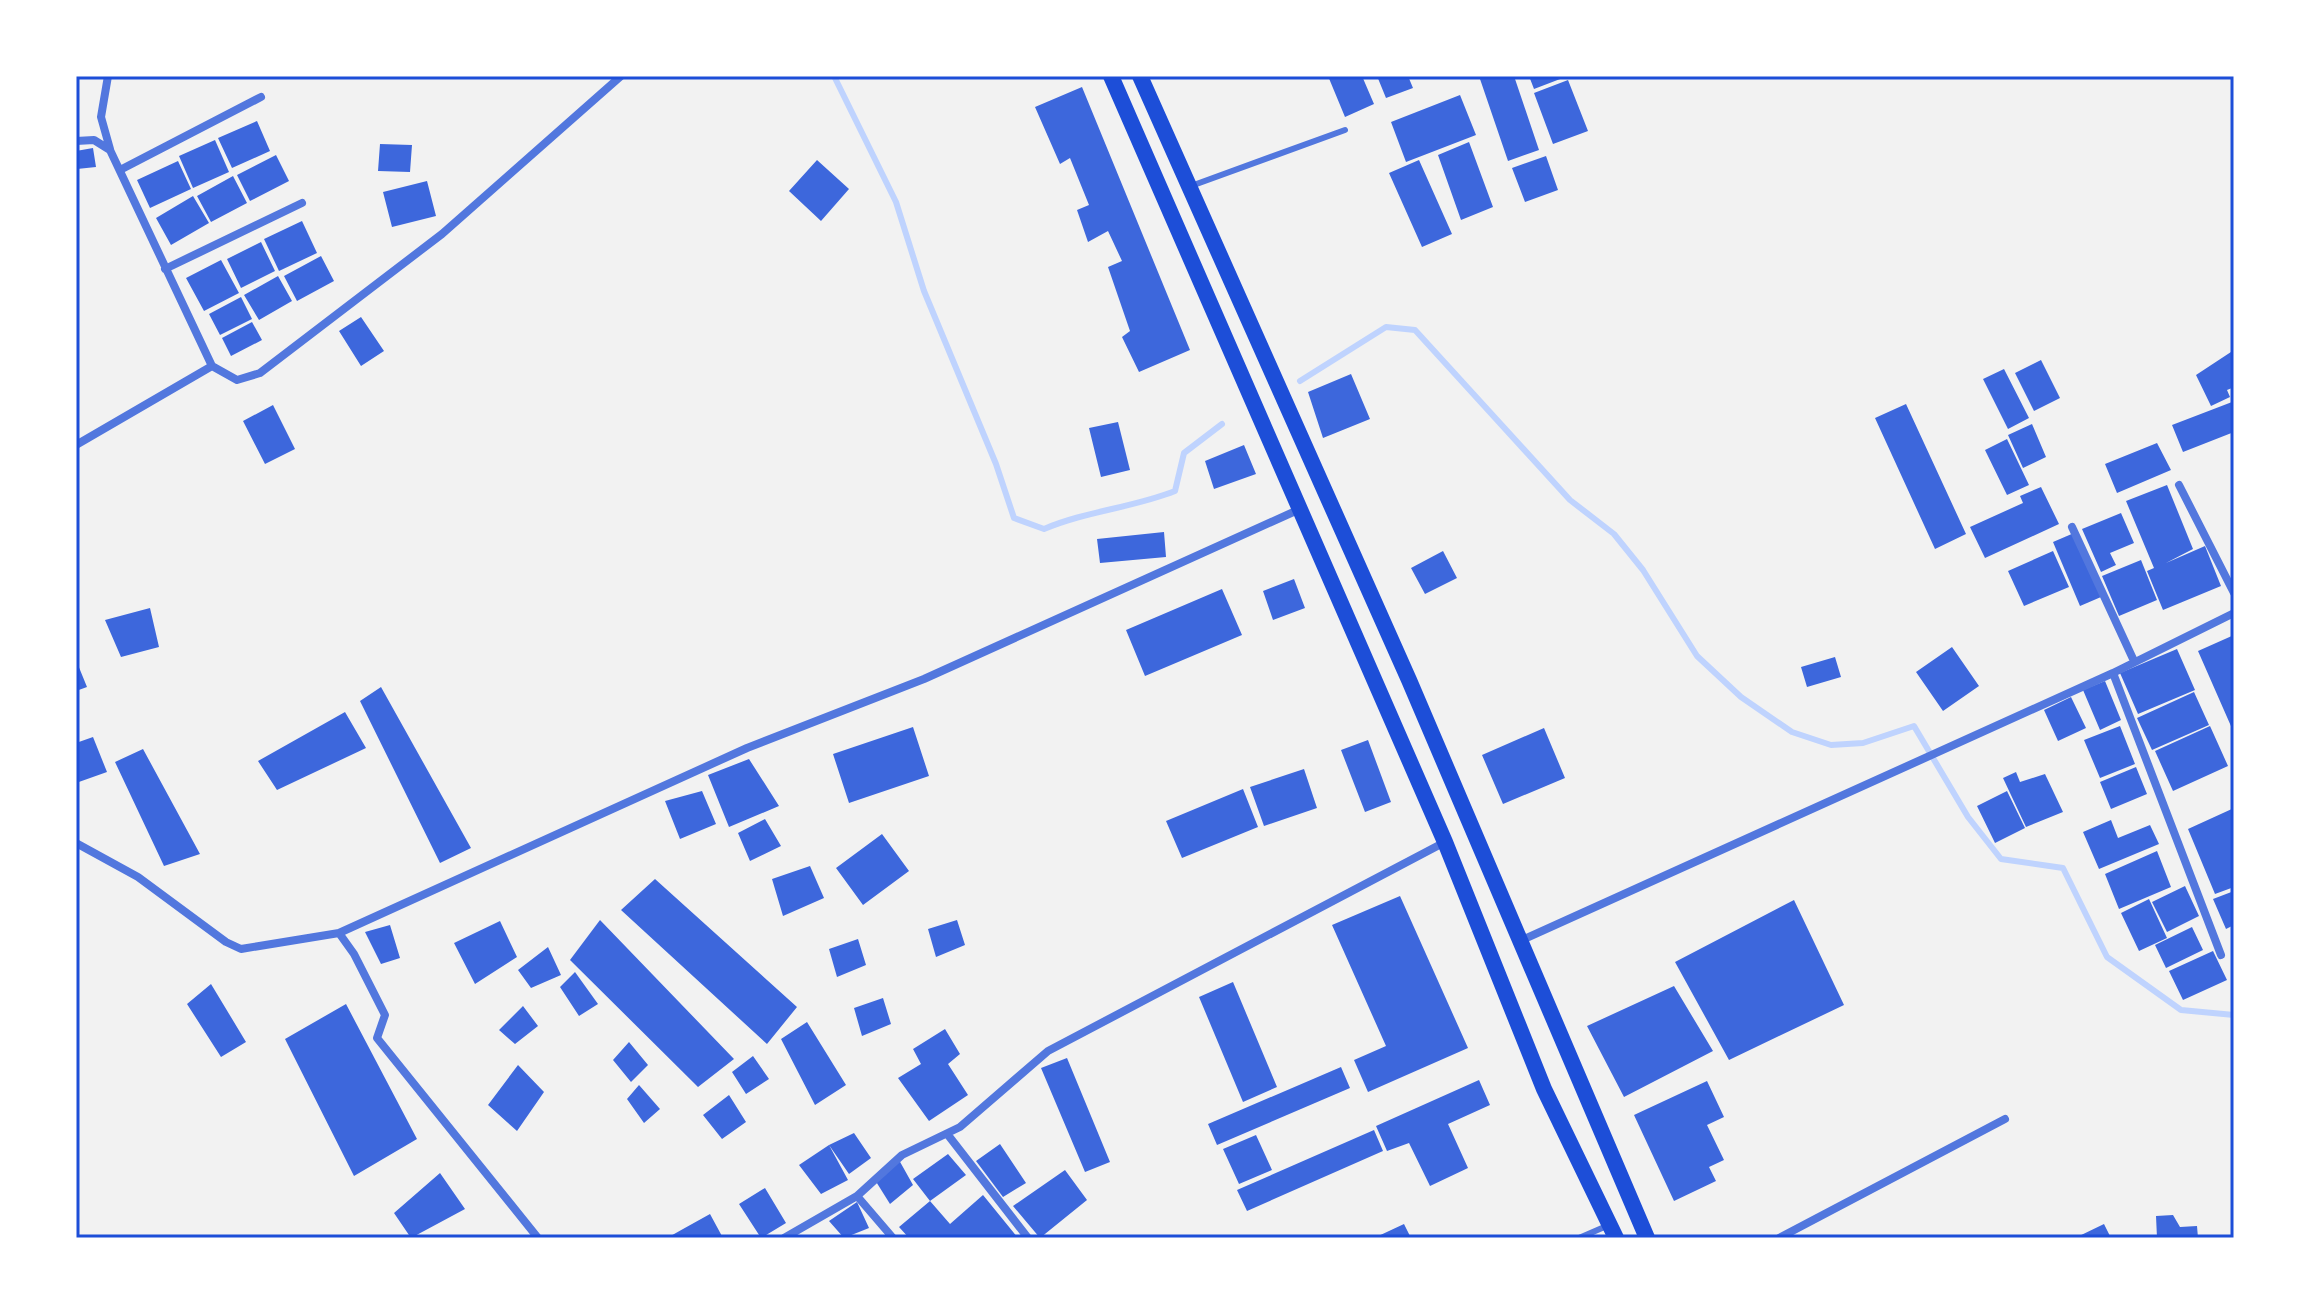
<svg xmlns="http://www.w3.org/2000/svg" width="2310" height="1314" viewBox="0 0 2310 1314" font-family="'Space Grotesk',sans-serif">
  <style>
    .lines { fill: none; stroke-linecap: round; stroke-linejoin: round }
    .stream { stroke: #bfd3fe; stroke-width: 6 }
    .building { fill: #3d67dc }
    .service { stroke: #5277de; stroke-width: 6 }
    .minor { stroke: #5277de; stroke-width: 8 }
    .secondary { stroke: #1d4ed8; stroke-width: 16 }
    .neatline { fill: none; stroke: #1d4ed8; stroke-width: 3 }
  </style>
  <rect width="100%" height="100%" fill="#f2f2f2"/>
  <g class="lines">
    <path class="stream" d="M834,76l62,126 28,89 72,173 18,54 30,11c42,-18 88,-21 131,-38l9,-38 38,-29
      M1300,381l86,-54 29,3 155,170 44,34 29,36 54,86 44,41 51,35 39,13 32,-2 51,-17 54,91 33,42 62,9 44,89 74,53 53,5"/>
  </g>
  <path class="building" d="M1328,76h34l12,28 -29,13z
    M1377,76h31l5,12 -27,10z
    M1488,76h26l25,74 -31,11 -28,-82z
    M1529,76h39l-34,13z
    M1568,80l20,51 -35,13 -19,-51z
    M1082,87l108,263 -51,22 -17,-35 8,-6 -22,-64 14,-6 -14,-30 -20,11 -11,-32 12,-5 -19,-47 -10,6 -25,-57z
    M1460,95l16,40 -70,27 -15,-40z
    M257,121l13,30 -38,17 -14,-30z
    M215,140l14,32 -36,16 -14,-32z
    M1469,142l24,65 -32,13 -23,-65z
    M380,144l32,1 -2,27 -32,-1z
    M93,148l3,19 -19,2 -1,-18z
    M276,155l13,26 -39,20 -13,-26z
    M1546,156l12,34 -33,12 -13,-34z
    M817,160l32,29 -28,32 -32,-30z
    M1419,160l33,74 -30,13 -33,-74z
    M178,161l13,28 -41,19 -13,-28z
    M233,176l14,27 -36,19 -14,-26z
    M427,181l9,35 -44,11 -9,-35z
    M193,196l16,27 -38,22 -15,-27z
    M302,221l15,32 -38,18 -15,-32z
    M261,242l14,29 -34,17 -14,-29z
    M321,256l13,25 -37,20 -13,-25z
    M221,260l18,33 -35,18 -18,-33z
    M278,276l14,25 -33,19 -15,-25z
    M241,297l11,22 -32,16 -11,-21z
    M361,317l23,34 -23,15 -22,-35z
    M252,322l10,18 -31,16 -9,-18z
    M2234,350v42l-2,-4 -5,2 3,7 -19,9 -15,-31z
    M2041,360l19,38 -26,13 -19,-38z
    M2004,369l25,49 -21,11 -25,-50z
    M1351,374l19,45 -47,19 -15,-46z
    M2232,402l2,30 -51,20 -11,-27z
    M1906,404l60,130 -31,15 -60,-131z
    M273,405l22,44 -30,15 -22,-43z
    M1118,422l12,48 -29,7 -12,-49z
    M2032,424l14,33 -23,11 -15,-33z
    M2007,439l22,46 -22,10 -22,-45z
    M2157,443l14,27 -54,23 -12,-29z
    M1244,445l12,29 -42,15 -9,-28z
    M2167,485l26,64 -27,14 39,-17 16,40 -58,24 -16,-39 7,-3 -28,-67z
    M2041,487l18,37 -74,34 -15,-31 53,-24 -3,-7z
    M2121,513l13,30 -24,10 6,12 -15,7 -19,-43z
    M1164,532l2,25 -66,6 -3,-24z
    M2074,533l27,64 -21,9 -27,-64z
    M1443,551l14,27 -32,16 -14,-26z
    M2053,551l16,36 -45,19 -16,-35z
    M2141,560l16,40 -38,16 -17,-40z
    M1294,579l11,29 -32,12 -10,-29z
    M1222,589l20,46 -97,41 -19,-46z
    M150,608l9,39 -38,10 -16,-37z
    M2234,635v98l-36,-82z
    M1952,647l27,39 -36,25 -27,-39z
    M2177,649l18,41 -57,24 -18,-41z
    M1835,657l6,20 -34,10 -6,-20z
    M76,660l11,27 -11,4z
    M2105,681l16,39 -21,10 -17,-40z
    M381,687l90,161 -31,15 -80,-162z
    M2194,692l15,33 -57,25 -15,-32z
    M2071,697l15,31 -28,13 -14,-31z
    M345,712l21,36 -89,42 -19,-29z
    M2120,726l15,38 -35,14 -16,-38z
    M2210,726l18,40 -55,25 -18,-40z
    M913,727l16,49 -80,27 -16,-49z
    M1544,728l21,50 -62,26 -21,-49z
    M93,737l14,35 -31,11v-40z
    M1368,740l23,62 -26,10 -24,-62z
    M143,749l57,105 -36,12 -49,-104z
    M749,759l30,47 -50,21 -21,-52z
    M2136,767l11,27 -36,15 -11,-27z
    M1304,769l13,39 -53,18 -14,-39z
    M2016,772l4,10 25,-8 18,38 -37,15 -23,-49z
    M1243,789l15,38 -76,31 -16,-37z
    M702,791l14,33 -36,15 -15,-38z
    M2007,791l18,37 -30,15 -18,-37z
    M2234,808v79l-19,7 -27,-65z
    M765,819l16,27 -31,15 -12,-28z
    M2111,820l7,18 32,-13 9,19 -60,25 -16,-37z
    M882,834l27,37 -46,34 -27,-37z
    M2157,851l14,36 -52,22 -14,-35z
    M810,866l14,32 -41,18 -11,-37z
    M655,879l142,128 -30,37 -146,-134z
    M2185,886l14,30 -32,16 -15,-30z
    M2234,891v34l-8,4 -13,-30z
    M1400,896l68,152 -100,44 -14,-32 32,-14 -54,-121z
    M2149,899l18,39 -28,13 -18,-38z
    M1794,900l50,105 -115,55 -54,-98z
    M600,920l134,139 -36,28 -128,-127z
    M957,920l8,25 -29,12 -8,-28z
    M500,921l17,36 -42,27 -21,-41z
    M390,925l10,33 -19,6 -16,-32z
    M2192,927l11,23 -37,18 -11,-23z
    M858,939l8,26 -29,12 -8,-28z
    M548,947l13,28 -30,13 -13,-18z
    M2213,951l14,29 -44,20 -14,-29z
    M575,972l23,32 -19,12 -19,-29z
    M1233,982l44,105 -34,15 -44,-105z
    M211,984l35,58 -25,15 -34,-53z
    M1674,986l39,65 -89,46 -37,-71z
    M883,998l8,26 -29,12 -8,-28z
    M346,1004l71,135 -63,37 -69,-137z
    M523,1006l15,20 -23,18 -16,-14z
    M807,1022l39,63 -31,20 -34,-66z
    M945,1029l15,25 -12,10 20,31 -39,26 -31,-43 23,-14 -8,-15z
    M629,1042l19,23 -17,17 -18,-22z
    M753,1056l16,23 -23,15 -14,-22z
    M1067,1058l43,104 -25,10 -44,-104z
    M518,1065l26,27 -27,39 -29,-26z
    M1341,1067l9,21 -133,57 -9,-21z
    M1479,1080l11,25 -42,19 20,44 -38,18 -21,-43 -22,8 -11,-25z
    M1707,1081l17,36 -17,8 17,35 -15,7 7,14 -42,20 -40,-86z
    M639,1085l21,24 -16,14 -17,-24z
    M729,1095l17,27 -24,17 -19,-24z
    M1374,1130l9,21 -136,60 -10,-21z
    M854,1133l17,25 -22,16 -20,-29 19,35 -27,14 -22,-29 30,-20z
    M1256,1135l16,35 -33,14 -16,-35z
    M1000,1144l26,39 -23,14 -27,-36z
    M948,1154l18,21 -36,26 20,23 33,-29 35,43h-109l-10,-11 31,-26 -17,-22z
    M899,1160l14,25 -23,19 -15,-24z
    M1065,1170l22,30 -47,38 -27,-32z
    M440,1173l25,36 -54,29 -17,-25z
    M765,1188l21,35 -25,15 -22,-34z
    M857,1202l12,26 -25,10 -15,-17z
    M710,1214l13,24h-56l16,-9z
    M2173,1215l7,12 17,-1 1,12h-41l-1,-22z
    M1404,1224l7,14h-37z
    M2104,1224l7,14h-36z"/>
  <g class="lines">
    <path class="service" d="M1191,186l154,-56
      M1579,1238l30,-13"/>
    <path class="minor" d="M108,76l-7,41 9,32
      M76,141l18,-1 16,10 102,216 25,14 23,-7 182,-139 179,-158
      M120,170l141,-73
      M165,269l137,-66
      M76,445l136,-79
      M2179,485l55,108
      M2072,527l62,134
      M2113,673l108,282
      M76,843l62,34 88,65 15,7 98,-16 408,-185 177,-69 376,-170
      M339,933l15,21 31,61 -8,23 161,200
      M1520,941l593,-268 121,-60
      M948,1135l80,103
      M857,1196l36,42
      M784,1238l73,-42 45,-41 58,-28 88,-76 397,-209
      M1779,1238l226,-119"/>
    <path class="secondary" d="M1111,76l334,766 99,247 72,149
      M1140,76l269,604 238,558"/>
  </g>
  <rect width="2310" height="1314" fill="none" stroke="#ffffff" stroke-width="156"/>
  <rect x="78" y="78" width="2154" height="1158" class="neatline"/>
</svg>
